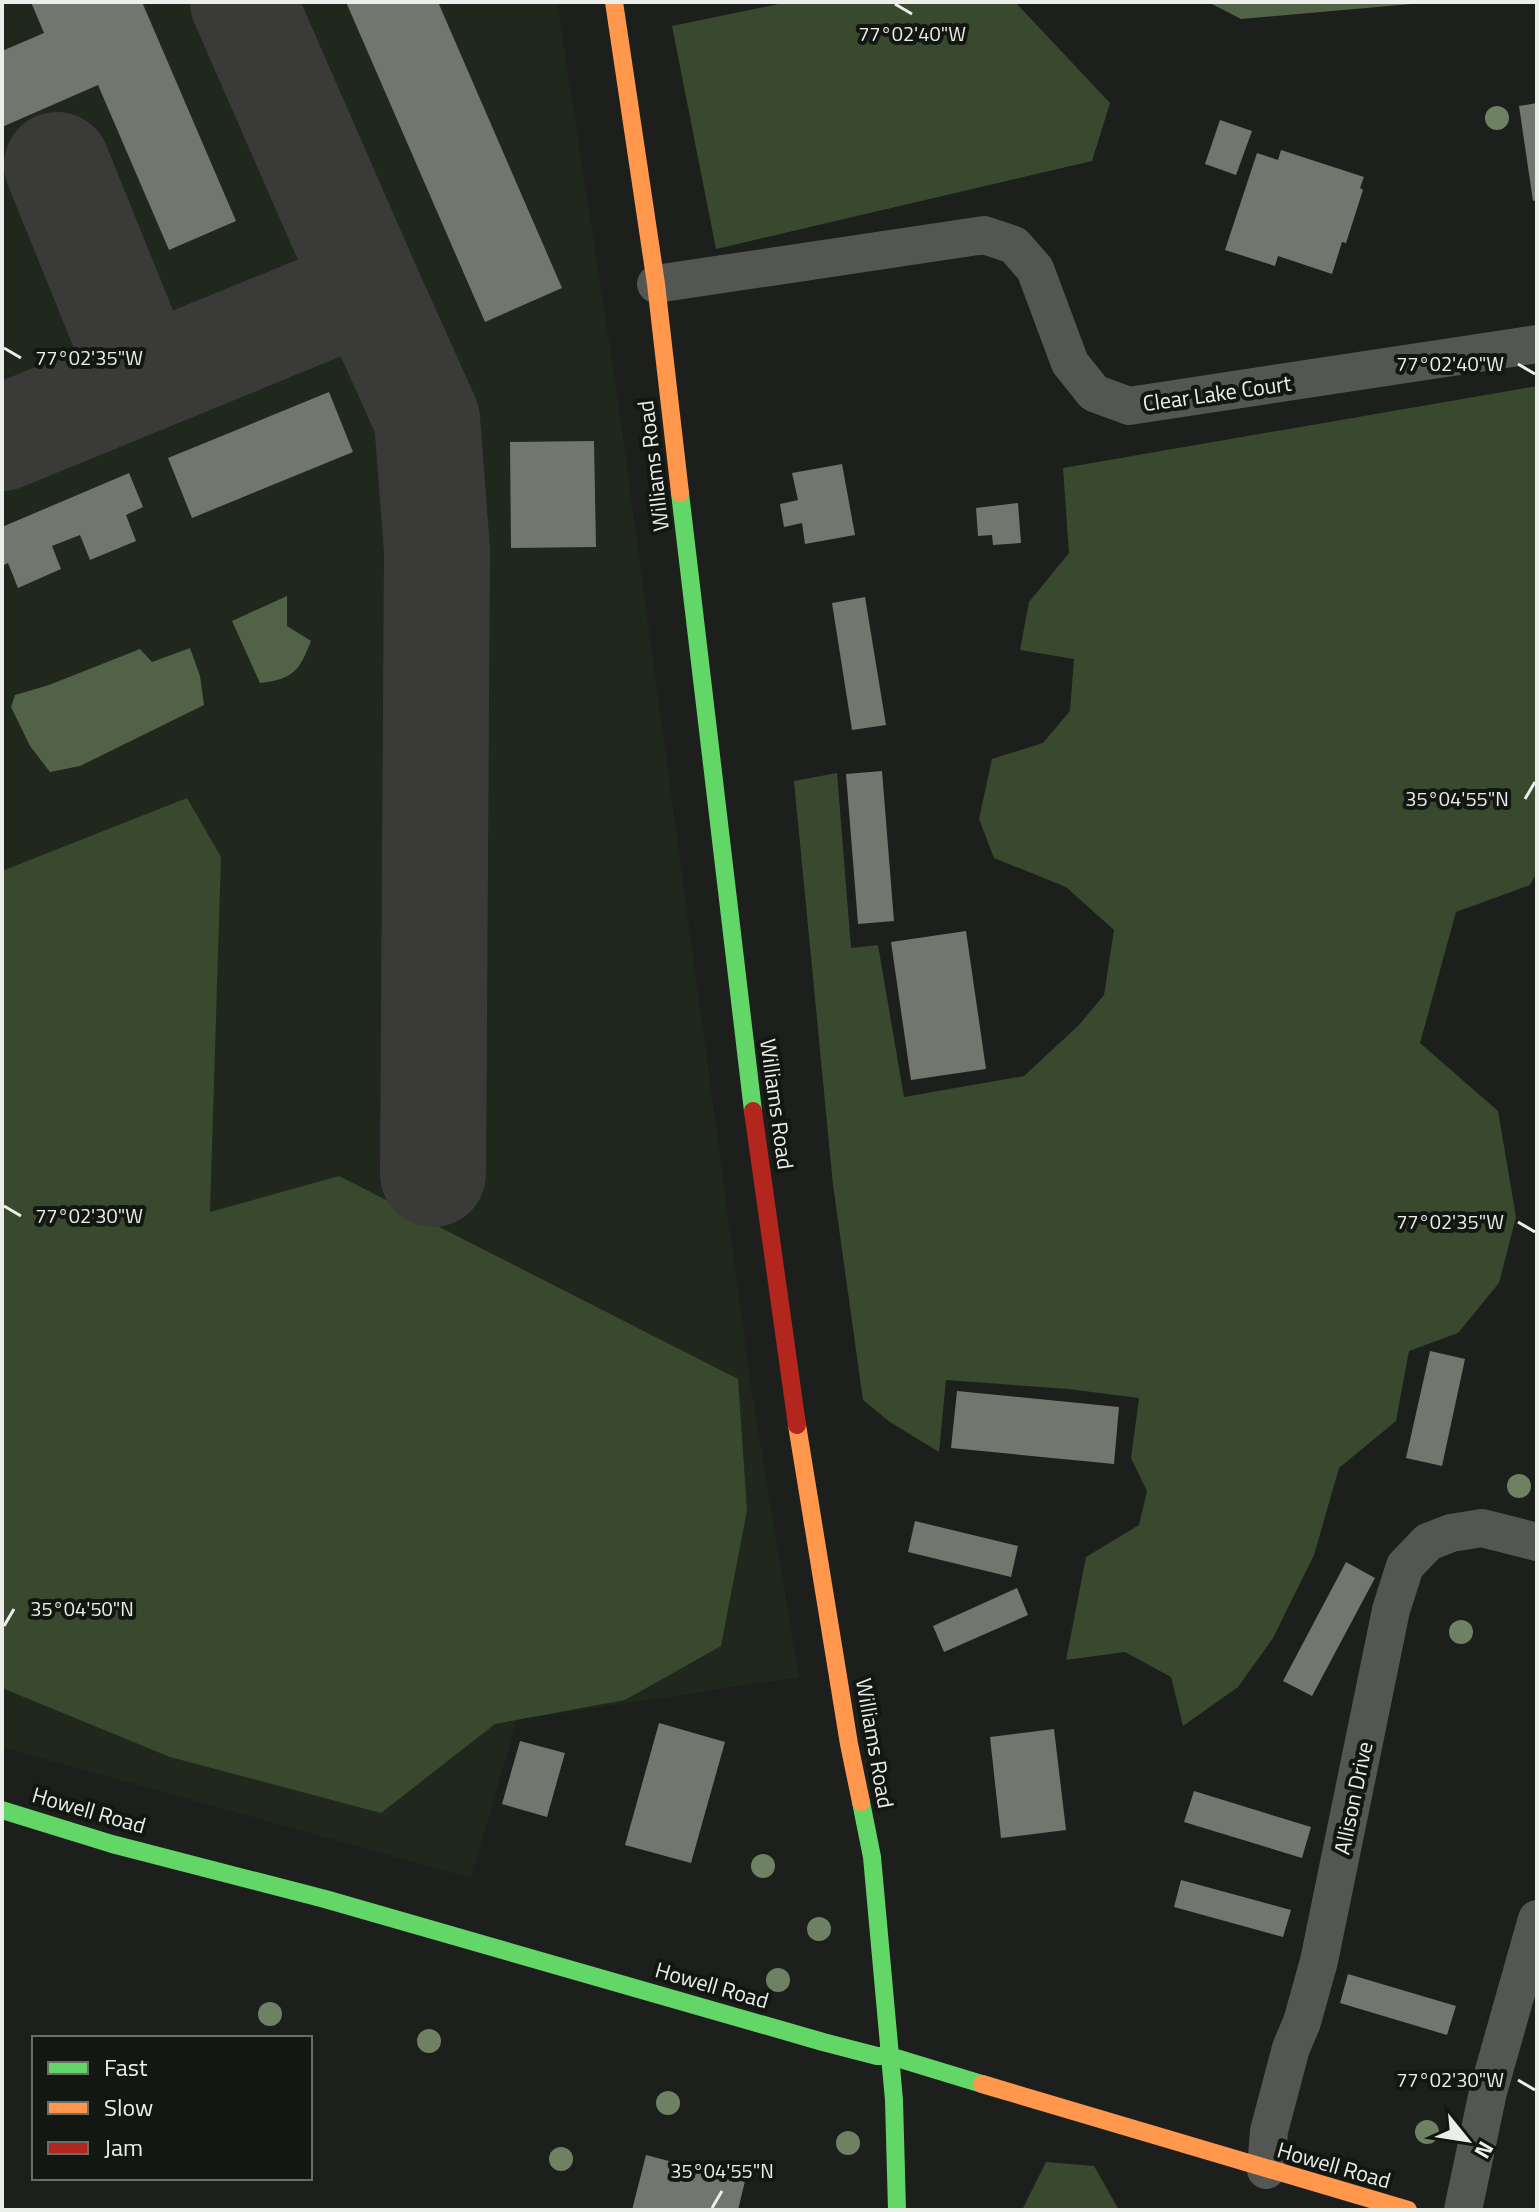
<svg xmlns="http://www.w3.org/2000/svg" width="1539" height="2212" viewBox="0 0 1539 2212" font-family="'Titillium Web',sans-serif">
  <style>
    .built { fill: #20271d }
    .forest { fill: #39492e }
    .water { fill: #526246 }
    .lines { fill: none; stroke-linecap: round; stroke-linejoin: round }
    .taxiway { stroke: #3a3b39; stroke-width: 106 }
    .building { fill: #71766e }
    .street { stroke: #545654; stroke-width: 38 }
    .fast { stroke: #63d668; stroke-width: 18 }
    .slow { stroke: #ff974d; stroke-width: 18 }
    .jam { stroke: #b3261e; stroke-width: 18 }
    .tree { fill: #6e8162 }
    .ticks { fill: none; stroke: #eceeeb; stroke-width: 3 }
    .labels { text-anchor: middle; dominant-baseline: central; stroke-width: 8; stroke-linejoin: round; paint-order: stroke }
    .street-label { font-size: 22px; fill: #eceeeb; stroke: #131711 }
    .ticks-label { font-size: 20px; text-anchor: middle; fill: #eceeeb; stroke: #131711; stroke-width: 8; stroke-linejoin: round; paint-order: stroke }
  </style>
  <rect width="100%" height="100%" fill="#1d1f1c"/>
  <path class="built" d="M2,2h555l60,391 134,993 48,291 -282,43 -46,158 -469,-131z"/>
  <path class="forest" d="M788,2h227l95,101 -18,58 -376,88 -44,-223z
    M1537,386v486l-7,13 -74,27 -36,131 78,68 18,106 -17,66 -41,50 -49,18 -13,70 -57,47 -25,87 -41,83 -35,49 -55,39 -12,-49 -46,-25 -59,8 20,-103 53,-32 8,-34 -16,-33 8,-60 -71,-9 -122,-9 -7,72 -49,-30 -27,-22 -30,-215 -39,-404 43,-8 14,175 27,-3 26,152 120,-21 55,-51 25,-30 10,-65 -48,-43 -72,-29 -15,-39 13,-60 51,-16 27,-32 4,-52 -54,-9 9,-48 40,-49 -6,-85z
    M187,798l34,59 -11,355 129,-36 399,203 9,131 -26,136 -96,54 -130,24 -114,89 -211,-56 -168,-69v-817z
    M1046,2162l48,4 25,44h-97z"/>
  <path class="water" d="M1208,2h226l-193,17z
    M287,596v30l24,15c-12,30 -17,38 -51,42l-28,-62z
    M190,648l10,28 4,29 -124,61 -30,6 -20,-26 -19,-39 4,-12 34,-10 91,-36 12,13z"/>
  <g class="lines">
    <path class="taxiway" d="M57,165l87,215
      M368,288l59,131 10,131 -4,624
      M2,438l366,-150 -125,-286"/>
  </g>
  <path class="building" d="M31,2h111l94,219 -67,29 -71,-165 -96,42v-76l42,-18z
    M346,2h92l124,286 -77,34z
    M1537,103v97l-4,1 -14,-95z
    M1220,120l32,11 -16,44 -31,-11z
    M1281,150l83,27 -4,11 3,2 -17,53 -4,-1 -10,32 -54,-18 -3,10 -50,-16 32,-97 21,7z
    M329,392l24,60 -161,66 -24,-60z
    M594,441l2,106 -85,1 -1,-106z
    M842,464l13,71 -50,9 -3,-21 -18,4 -4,-23 18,-4 -6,-27z
    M129,473l14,34 -17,8 10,26 -46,19 -10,-25 -28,11 9,23 -43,19 -10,-25 -6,3v-39z
    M1018,503l3,40 -28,2 -1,-10 -14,1 -2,-28z
    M865,597l21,128 -34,5 -20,-127z
    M882,771l12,150 -36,3 -12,-150z
    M966,931l20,138 -75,11 -20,-138z
    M1430,1351l35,8 -23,107 -36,-8z
    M957,1391l162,16 -5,57 -163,-16z
    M915,1521l103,25 -7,31 -103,-25z
    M1346,1562l29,16 -63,118 -29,-15z
    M1017,1588l11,27 -84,37 -11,-26z
    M659,1723l66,19 -34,121 -66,-18z
    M1054,1729l12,101 -65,8 -11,-101z
    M520,1741l45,12 -18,64 -45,-13z
    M1194,1791l117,36 -9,31 -118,-36z
    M1181,1880l110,30 -8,27 -109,-30z
    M1348,1974l108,32 -9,29 -107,-32z
    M646,2155l99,26 -7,29h-106z"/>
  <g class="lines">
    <path class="street" d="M656,284l328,-49 30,10 21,24 35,94 24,30 35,13 408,-62
      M1266,2170l3,-39 22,-83 11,-26 17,-61 72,-351 14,-44 23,-24 23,-9 31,-5 55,14
      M1463,2210l25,-118 49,-173"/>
    <path class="fast" d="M680,493l73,618
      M861,1802l11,55 22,243 3,110
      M2,1810l110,34 213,55 498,143 54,14h13l92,28"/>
    <path class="slow" d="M614,2l42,282 24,209
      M797,1425l52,319 12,58
      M982,2084l426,126"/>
    <path class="jam" d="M753,1111l44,314"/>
  </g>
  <g class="tree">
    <circle cx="1497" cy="118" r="12"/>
    <circle cx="1519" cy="1486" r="12"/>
    <circle cx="1461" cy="1632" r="12"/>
    <circle cx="763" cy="1866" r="12"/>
    <circle cx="819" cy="1929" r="12"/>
    <circle cx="778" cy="1980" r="12"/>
    <circle cx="270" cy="2014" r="12"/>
    <circle cx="429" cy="2041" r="12"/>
    <circle cx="668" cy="2103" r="12"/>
    <circle cx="1427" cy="2132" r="12"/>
    <circle cx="848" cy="2143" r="12"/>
    <circle cx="561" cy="2159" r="12"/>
  </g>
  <path class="ticks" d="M895,4l17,10M4,348l17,10M1518,364l17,10M1525,799l10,-17M4,1206l17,10M1518,1222l17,10M4,1626l10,-17M1518,2080l17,10M712,2208l10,-17"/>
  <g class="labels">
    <g class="street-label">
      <text transform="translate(1217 393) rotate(-8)">Clear Lake Court</text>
      <text transform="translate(653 466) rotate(-97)">Williams Road</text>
      <text transform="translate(777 1104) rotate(82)">Williams Road</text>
      <text transform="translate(875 1743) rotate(80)">Williams Road</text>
      <text transform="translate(1353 1798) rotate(-78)">Allison Drive</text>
      <text transform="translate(89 1810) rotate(16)">Howell Road</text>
      <text transform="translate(712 1985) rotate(16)">Howell Road</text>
      <text transform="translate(1334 2165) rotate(16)">Howell Road</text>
    </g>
  </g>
  <g class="ticks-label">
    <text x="912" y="41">77°02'40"W</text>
    <text x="89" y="365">77°02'35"W</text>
    <text x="1450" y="371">77°02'40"W</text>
    <text x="1457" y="806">35°04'55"N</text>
    <text x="89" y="1223">77°02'30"W</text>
    <text x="1450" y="1229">77°02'35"W</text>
    <text x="82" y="1616">35°04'50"N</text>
    <text x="1450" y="2087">77°02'30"W</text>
    <text x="722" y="2178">35°04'55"N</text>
  </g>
  <rect width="1539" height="2212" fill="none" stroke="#eceeeb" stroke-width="8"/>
  <rect x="32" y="2036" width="280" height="144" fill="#131711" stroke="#6a6d68" stroke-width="2"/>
  <rect x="48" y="2062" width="40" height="12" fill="#63d668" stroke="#6a6d68" stroke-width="2"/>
  <text x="104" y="2076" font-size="24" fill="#eceeeb">Fast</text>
  <rect x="48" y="2102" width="40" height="12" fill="#ff974d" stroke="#6a6d68" stroke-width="2"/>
  <text x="104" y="2116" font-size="24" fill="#eceeeb">Slow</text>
  <rect x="48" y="2142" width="40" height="12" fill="#b3261e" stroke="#6a6d68" stroke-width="2"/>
  <text x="104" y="2156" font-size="24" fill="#eceeeb">Jam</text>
  <g transform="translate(1467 2140) rotate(120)" stroke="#131711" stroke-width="6" paint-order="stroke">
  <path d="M0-6L14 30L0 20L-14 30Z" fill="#eceeeb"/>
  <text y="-12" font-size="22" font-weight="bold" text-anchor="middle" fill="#eceeeb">N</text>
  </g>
</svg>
